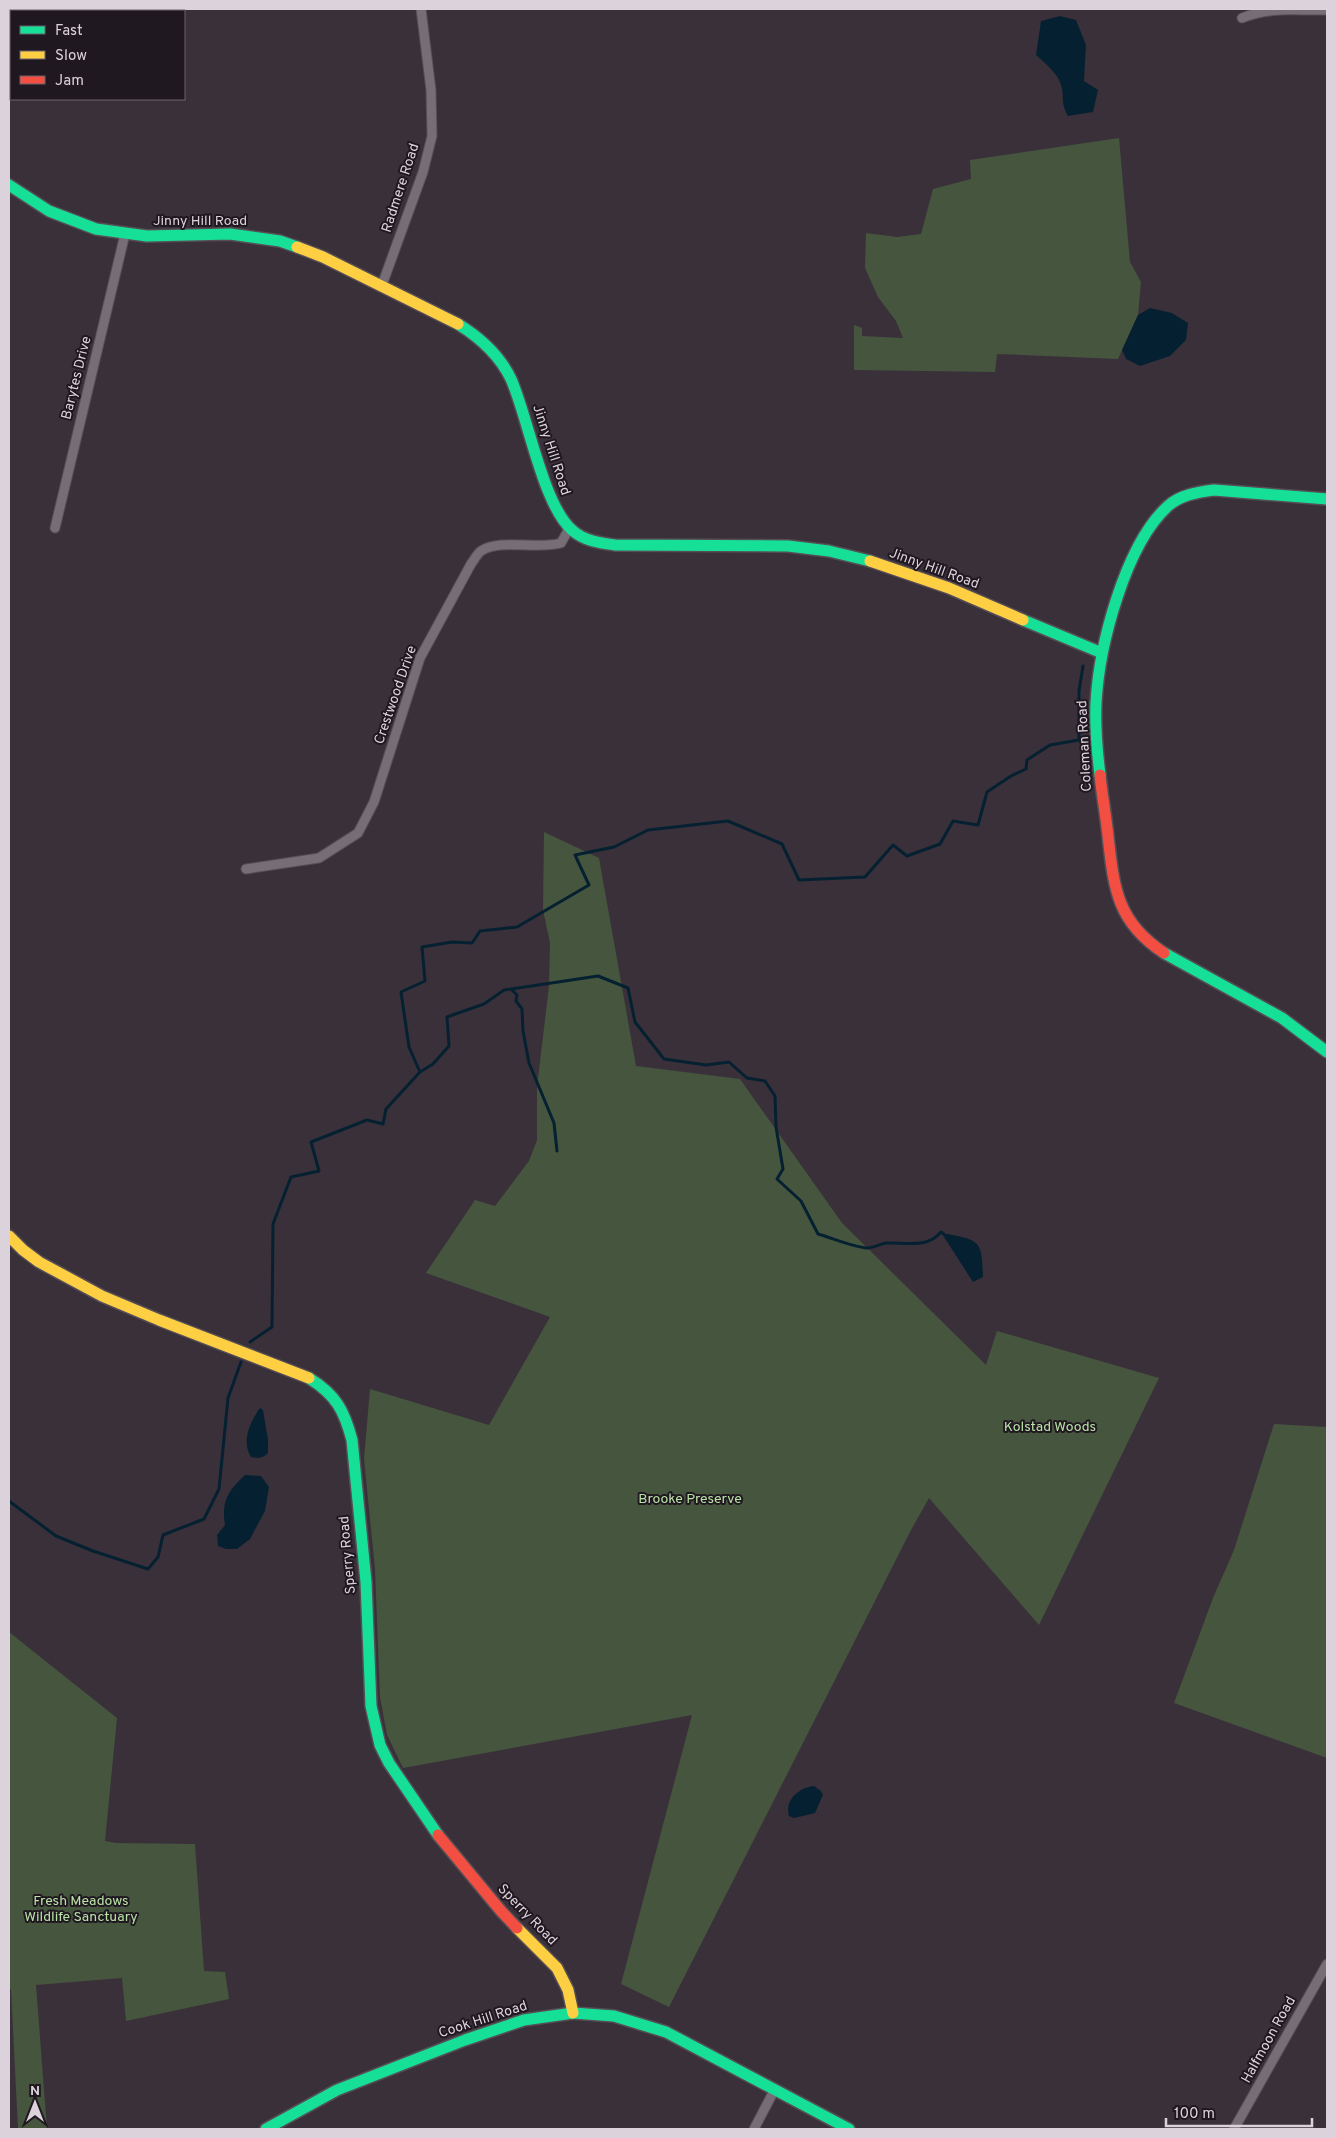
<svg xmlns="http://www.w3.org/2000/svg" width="1336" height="2138" viewBox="0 0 1336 2138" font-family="Overpass,sans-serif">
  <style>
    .green { fill: #46553e }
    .water { fill: #052131 }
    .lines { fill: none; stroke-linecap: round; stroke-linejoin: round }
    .stream { stroke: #052131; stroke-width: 3 }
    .street-casing { stroke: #554e55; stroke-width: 11 }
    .fast-casing { stroke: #554e55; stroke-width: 14 }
    .slow-casing { stroke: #554e55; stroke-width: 14 }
    .jam-casing { stroke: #554e55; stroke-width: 14 }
    .street { stroke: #766d76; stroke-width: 9 }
    .fast { stroke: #16e098; stroke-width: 11 }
    .slow { stroke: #ffcf43; stroke-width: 11 }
    .jam { stroke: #f24e42; stroke-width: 11 }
    .labels { text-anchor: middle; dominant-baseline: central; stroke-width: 4; stroke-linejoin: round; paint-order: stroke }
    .street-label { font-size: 14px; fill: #dcd2dc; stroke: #201820 }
    .park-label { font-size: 14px; fill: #b9e2a6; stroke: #201820 }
  </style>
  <rect width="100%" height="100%" fill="#3a303a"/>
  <path class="green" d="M1119,138l11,124 11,20 -3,33 -20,44 -121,-5 -2,18 -141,-2v-45l8,3v8l41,2 -7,-17 -18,-24 -13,-29 1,-35 31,4 24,-3 12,-45 38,-10 -1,-19z
    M544,832l55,26 37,208 104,13 102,144 144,142 11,-34 162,47 -120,247 -110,-127 -18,32 -242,477 -48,-23 71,-269 -289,53 -16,-33 -7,-38 -5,-128 -11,-110 6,-70 119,36 61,-108 -124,-44 49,-73 20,6 34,-45 8,-21v-53l12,-101 1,-43 -7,-33z
    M1274,1424l53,3v331l-153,-55 39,-105 21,-48z
    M9,1632l108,86 -12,123 11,2 79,1 9,127 21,1 4,27 -103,22 -4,-43 -86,7 11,144h-29l-7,-140h-2z"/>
  <path class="water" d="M1060,16l16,4 10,25 -2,36 14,9 -5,22 -25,4c-7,-13 -4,-14 -6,-27 -2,-14 -16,-25 -26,-34l5,-34z
    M1150,308l22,5 16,10 -2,17 -16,16 -30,10 -14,-7 -4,-9 16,-35z
    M947,1234c34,6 35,8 36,43l-10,5 -29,-45z
    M260,1408l3,2 5,30v13c-6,6 -10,5 -17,4 -10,-16 -1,-35 9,-49z
    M245,1475l16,1 8,11 -4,24 -15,28 -13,10h-11l-8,-3 -1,-11 8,-10c-4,-24 3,-34 20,-50z
    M814,1786l7,5 2,4 -8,18 -21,5 -5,-2c-5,-16 11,-29 25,-30z"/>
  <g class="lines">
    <path class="stream" d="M511,989l6,6 -1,6 6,8 1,22 6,32 25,60 3,28
      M420,1072l13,-8 16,-18 -2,-29 37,-13 20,-14 94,-14 30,12 7,34 29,37 42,6 23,-3 18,16 18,3 10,15 1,31 7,42 -6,10 24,22 17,33c14,4 35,13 49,14 6,0 13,-4 19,-5 19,-1 41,6 55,-11l5,4
      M250,1342l22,-15 1,-103 18,-47 28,-6 -8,-29 56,-22 16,4 3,-15 34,-37 -11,-25 -8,-55 24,-11 -3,-34 30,-5 20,1 8,-12 37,-4 72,-42 -14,-30 39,-8 34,-17 80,-9 54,23 17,36 66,-3 28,-32 14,11 33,-12 13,-23 25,4 9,-33 24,-16 15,-7 1,-9 23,-15 29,-5v-49l4,-25
      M9,1501l47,35 37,15 55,18 10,-12 5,-22 41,-16 15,-30 9,-91 13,-36"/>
    <defs>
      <path id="street" d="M1242,18c30,-12 54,-7 85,-8
        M382,285l41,-113 9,-36 -1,-46 -10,-81
        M55,528l70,-294
        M246,869l73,-11 39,-25 16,-31 46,-144 51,-94c3,-4 6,-10 10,-13 19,-13 57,-1 80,-8l8,-14
        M754,2129l21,-40
        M1234,2129l93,-165"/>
      <path id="fast" d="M9,185l40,26 47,18 51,7 83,-2 50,7 17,6
        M458,324c21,13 42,32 53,55 17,38 32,126 61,151 12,11 28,13 43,15l173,1 41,5 41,10
        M1023,620l79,33
        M1100,775c-3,-24 -5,-49 -4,-72 3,-57 29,-158 72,-197 12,-11 30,-14 46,-16l113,9
        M1164,953l118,65 45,34
        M309,1378c27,17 35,32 43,62l14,142 5,124 9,39 9,18 49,72
        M266,2129l71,-39 128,-50 59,-20 49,-7 41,3 52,16 183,97"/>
      <path id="slow" d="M297,247l26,10 135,67
        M870,561l79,27 74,32
        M9,1236l14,14 16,12 63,34 57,24 150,58
        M517,1928l40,40 11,22 5,23"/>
      <path id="jam" d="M1100,775c2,20 6,41 8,61 6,53 9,86 56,117
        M438,1835l63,76 16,17"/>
    </defs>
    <use href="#street" class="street-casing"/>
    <use href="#fast" class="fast-casing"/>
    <use href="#slow" class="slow-casing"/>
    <use href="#jam" class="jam-casing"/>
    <use href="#street" class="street"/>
    <use href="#fast" class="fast"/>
    <use href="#slow" class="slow"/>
    <use href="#jam" class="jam"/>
  </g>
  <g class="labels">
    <g class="street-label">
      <text transform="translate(401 188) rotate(-72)">Radmere Road</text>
      <text x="200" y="221">Jinny Hill Road</text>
      <text transform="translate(77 378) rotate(-76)">Barytes Drive</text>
      <text transform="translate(551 450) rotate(72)">Jinny Hill Road</text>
      <text transform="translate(934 569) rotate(20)">Jinny Hill Road</text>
      <text transform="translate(396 695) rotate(-71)">Crestwood Drive</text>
      <text transform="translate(1085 746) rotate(-93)">Coleman Road</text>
      <text transform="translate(348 1555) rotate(-95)">Sperry Road</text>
      <text transform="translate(527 1915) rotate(46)">Sperry Road</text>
      <text transform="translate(483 2020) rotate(-18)">Cook Hill Road</text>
      <text transform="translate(1269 2040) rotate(-61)">Halfmoon Road</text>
    </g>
    <g class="park-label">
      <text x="1050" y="1427">Kolstad Woods</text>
      <text x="690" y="1499">Brooke Preserve</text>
      <text x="81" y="1901">Fresh Meadows<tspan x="81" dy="16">Wildlife Sanctuary</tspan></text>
    </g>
  </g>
  <rect width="1336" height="2138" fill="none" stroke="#dcd2dc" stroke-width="20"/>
  <rect x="10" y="10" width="175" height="90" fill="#201820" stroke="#6b626b"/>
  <rect x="20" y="26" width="25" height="8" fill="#16e098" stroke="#6b626b"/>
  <text x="55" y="35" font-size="15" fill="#dcd2dc">Fast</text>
  <rect x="20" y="51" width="25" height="8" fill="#ffcf43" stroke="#6b626b"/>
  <text x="55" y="60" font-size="15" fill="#dcd2dc">Slow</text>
  <rect x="20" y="76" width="25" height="8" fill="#f24e42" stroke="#6b626b"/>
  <text x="55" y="85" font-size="15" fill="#dcd2dc">Jam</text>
  <g transform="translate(35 2103)" stroke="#201820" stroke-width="4" paint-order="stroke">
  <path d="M0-4L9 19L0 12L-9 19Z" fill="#dcd2dc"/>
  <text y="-8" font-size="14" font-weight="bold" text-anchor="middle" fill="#dcd2dc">N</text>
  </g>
  <path d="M1166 2118v8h146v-8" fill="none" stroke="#dcd2dc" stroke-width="2.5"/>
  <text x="1174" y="2118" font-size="15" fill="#dcd2dc" stroke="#201820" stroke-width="4" paint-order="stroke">100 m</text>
</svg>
